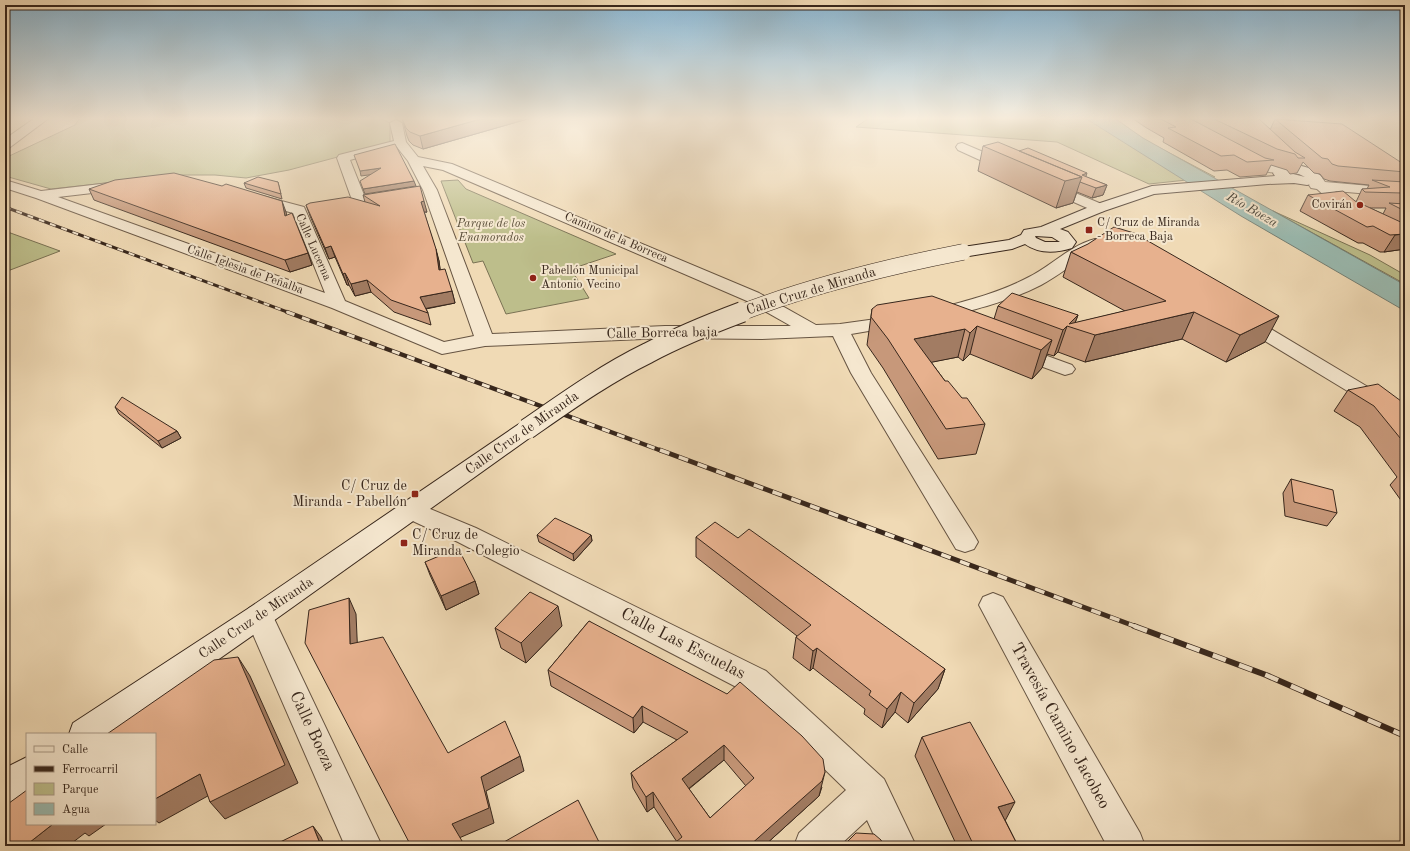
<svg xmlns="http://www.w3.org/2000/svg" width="1410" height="851" viewBox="0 0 1410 851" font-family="'Old Standard TT',serif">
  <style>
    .green { fill: #bdbe8b; stroke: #7a7254 }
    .water { fill: #9abab0; stroke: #737f75 }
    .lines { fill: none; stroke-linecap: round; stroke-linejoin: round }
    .street-casing { stroke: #665442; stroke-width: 2 }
    .secondary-casing { stroke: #38271c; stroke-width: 2 }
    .street { fill: #f5e7cf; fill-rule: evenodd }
    .secondary { fill: #f5e7cf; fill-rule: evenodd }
    .rail-far3-casing { stroke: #38271c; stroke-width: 3 }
    .rail-far2-casing { stroke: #38271c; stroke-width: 4.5 }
    .rail-far1-casing { stroke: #38271c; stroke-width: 5 }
    .rail-casing { stroke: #38271c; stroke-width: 6 }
    .rail-far3 { stroke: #f5e7cf; stroke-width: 2; stroke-dasharray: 6; stroke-linecap: butt }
    .rail-far2 { stroke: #f5e7cf; stroke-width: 3; stroke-dasharray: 8; stroke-linecap: butt }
    .rail-far1 { stroke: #f5e7cf; stroke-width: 3.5; stroke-dasharray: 10; stroke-linecap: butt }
    .rail { stroke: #f5e7cf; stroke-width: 4.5; stroke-dasharray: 14; stroke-linecap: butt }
    .secondary-bridge-far1-casing { stroke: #38271c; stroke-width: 17; stroke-linecap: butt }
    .secondary-bridge-casing { stroke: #38271c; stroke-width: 22; stroke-linecap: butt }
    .secondary-bridge-far1 { stroke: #f5e7cf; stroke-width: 16 }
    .secondary-bridge { stroke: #f5e7cf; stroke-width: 20 }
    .wall { fill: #c7987a; stroke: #38271c; fill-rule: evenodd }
    .shaded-wall { fill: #a27c63; stroke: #38271c }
    .building { fill: #e7b18e; stroke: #38271c; fill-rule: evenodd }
    .poi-dot { fill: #8f2418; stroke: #f5e7cf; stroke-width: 1.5 }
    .labels { text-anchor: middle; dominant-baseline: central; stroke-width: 4; stroke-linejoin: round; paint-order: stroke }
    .far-poi-label { font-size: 12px; fill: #38271c; stroke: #f5e7cf; text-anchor: start }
    .far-park-label { font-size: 12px; font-style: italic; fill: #594d38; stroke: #f5e7cf }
    .far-street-label { font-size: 12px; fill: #38271c; stroke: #f5e7cf }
    .far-water-label { font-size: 13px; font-style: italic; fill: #504c41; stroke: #f5e7cf }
    .street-label { font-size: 14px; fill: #38271c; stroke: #f5e7cf }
    .poi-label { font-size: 14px; fill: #38271c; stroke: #f5e7cf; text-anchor: end }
    .near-street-label { font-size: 17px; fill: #38271c; stroke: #f5e7cf }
  </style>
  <rect width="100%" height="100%" fill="#f0dab5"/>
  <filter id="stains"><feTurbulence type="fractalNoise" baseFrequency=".005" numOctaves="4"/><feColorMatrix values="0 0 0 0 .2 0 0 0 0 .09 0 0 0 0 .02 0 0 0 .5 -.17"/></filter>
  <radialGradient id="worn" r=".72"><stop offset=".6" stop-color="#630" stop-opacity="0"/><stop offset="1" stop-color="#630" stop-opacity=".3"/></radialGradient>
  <path class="green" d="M80,118h300l10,5v20l-101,27 -43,8 -31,-3h-34l-130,14 -46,-13v-18l70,-33z
    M869,118h246l28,21 72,38 -66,7 -92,-42 -201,-15z
    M458,180l8,9 150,65 -45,15 18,29 -83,16 -23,-53 -10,2 -32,-82z
    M1273,211l97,44 35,20v9z
    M5,231l55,20 -55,21z"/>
  <path class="water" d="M1085,118h29l29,20 262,147v26l-164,-95z"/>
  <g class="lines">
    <defs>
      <path id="street" d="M35,118h14l-40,30 -4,1v-10z
        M396,120l6,3 4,19 12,15 34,7 307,129 57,32 24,-1 58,-8 6,1 3,4 -3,4 -53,9 20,39 103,162 4,7 -4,7 -9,3 -9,-3 -105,-176 -18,-37 -71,3 -97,-1 -180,8 -43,8 -110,-46 -296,-110 -31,-10v-8l36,11 77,-9 5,1 2,3 -2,3 -5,1 -60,7 267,96 -32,-80 -43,-12 -2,-3 2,-3 5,-1 49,13 41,94 99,41 30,-6 -51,-146 -15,-29 -11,-14 -47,13 16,40 -2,3 -5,1 -5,-1 -2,-3 -15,-42 2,-3 55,-14 -4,-18zM423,166l20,4 304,131 44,25h-126l-173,8 -55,-144z
        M962,143l52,22 1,3 -1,3h-10l-46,-21 -2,-3 2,-3z
        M1258,162l28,5 1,3 -1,3 -5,1 -28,-5 -1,-3 1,-3z
        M1315,174l5,1 5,7 80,7v8l-70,-6 22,19 48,23v11l-58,-28 -30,-27 -6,-1 -2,-3 2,-3 -3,-4 2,-3z
        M1047,181l57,24 2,3 -2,3 -5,1 -5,-1 -52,-23 -2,-3 2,-3z
        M1095,239l5,2 3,3 -3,3c-21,11 -38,27 -59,38 -33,17 -71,26 -107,35l-6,-1 -3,-4 3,-4c34,-9 69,-17 101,-34 22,-11 42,-32 66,-38z
        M1243,315l6,1 119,71 37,27v18l-8,-2 -43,-35 -117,-71 -3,-4 3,-4z
        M1017,345l55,20 3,4 -3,4 -7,2 -55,-20 -3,-4 3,-4z
        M411,501l65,27 290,143 118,108 32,67h-37l-12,-26 -28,26h-45l5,-13 47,-43 -102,-99 -286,-149 -56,-26 -4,-6 4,-6z
        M993,593l10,4 137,236 5,13h-38l-128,-241 4,-8z
        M259,604l10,4 113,238h-37l-100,-230 4,-8z"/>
      <path id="secondary" d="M1283,165c13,-1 30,1 39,13l-6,5 -9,2 -13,-2 -26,1 -114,10 -50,17 -44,18 8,3 8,10 -4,6c-16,5 -33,6 -47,-4l-13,5 -49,8 -6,-2 -2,-3 2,-3 6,-2 46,-7 12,-5 3,-5 17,-3 53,-22 58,-19 123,-10 -2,-3c3,-4 5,-7 10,-8zM1289,173l10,1 6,3zM1035,236l17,1 8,5h-15l-9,-4z
        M527,422l8,2 3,5 -3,5 -266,190 -157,110h-43l4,-11 176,-115 270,-184z
        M27,757v37l-22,11v-37z"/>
    </defs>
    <use href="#street" class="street-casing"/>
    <use href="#secondary" class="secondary-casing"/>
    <use href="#street" class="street"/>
    <use href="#secondary" class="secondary"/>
    <defs>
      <path id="rail-far3" d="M5,207l285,106"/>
      <path id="rail-far2" d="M287,312l375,139"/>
      <path id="rail-far1" d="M660,450l477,177"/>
      <path id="rail" d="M1134,626l132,49 139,61"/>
    </defs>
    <use href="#rail-far3" class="rail-far3-casing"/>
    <use href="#rail-far2" class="rail-far2-casing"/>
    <use href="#rail-far1" class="rail-far1-casing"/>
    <use href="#rail" class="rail-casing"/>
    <use href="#rail-far3" class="rail-far3"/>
    <use href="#rail-far2" class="rail-far2"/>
    <use href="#rail-far1" class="rail-far1"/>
    <use href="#rail" class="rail"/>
    <defs>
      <path id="secondary-bridge-far1" d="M740,313c73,-28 146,-46 223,-61"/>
      <path id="secondary-bridge" d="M527,429c39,-27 78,-55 121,-76 30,-16 62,-29 94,-41"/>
    </defs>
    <use href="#secondary-bridge-far1" class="secondary-bridge-far1-casing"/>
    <use href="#secondary-bridge" class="secondary-bridge-casing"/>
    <use href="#secondary-bridge-far1" class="secondary-bridge-far1"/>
    <use href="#secondary-bridge" class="secondary-bridge"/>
  </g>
  <path class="wall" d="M402,118h129l-108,31 -10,-4 -4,-4 -2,-5z
    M1132,118h126l12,12 5,-11 130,46v84l-21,3h-4l-17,-9h-5l-58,-32 8,-16 48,7 6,-13h5l2,-4 -39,-4 -6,-2 -4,-5 -6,-1 -11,-11 -6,11 -7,1 -3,-4 -16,-5 -5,10 -26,2 -13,-7 -13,1 -51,-29 1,-4 -19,-11zM1370,208h16l-3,6z
    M983,146l36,5 67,26 21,8 -4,10 -11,3 -15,-6 -4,11 -17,5 -78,-37z
    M278,182l4,17 -36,-11 -2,-5z
    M89,189l197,23v4l22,37 4,12 -22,7 -196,-72z
    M363,195l64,17h-3l15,49 1,9 12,21 3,12 -29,6 2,4 3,12 -37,-13 -23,-20 -16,4 -6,-11h-2l-12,-28 -6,2 -19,-43 -4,-11 59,-3z
    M1071,252l194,90 -39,20 -44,-23 -97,23 -27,-10 -4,4 -7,-2 -5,14 -10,11 -62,-25 -7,7 -5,-4 -27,5 14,19 17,17 23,26 -9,30 -38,5 -55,-91 -16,-23 5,-36 122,10 4,-13 80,9 -3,8 50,-12 -62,-34z
    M1348,390l57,14v102l-15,-21 7,-8 -37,-50 -26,-16z
    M115,407l62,24 4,7 -19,10 -43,-34z
    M1291,479l46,34 -10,13 -42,-10 -2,-23z
    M537,535h54l1,6 -18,20 -35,-19z
    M696,537l42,1 207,131 -7,20 -30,34 -13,-11 -13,16 -18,-14 1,-5 -52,-41 -3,3 -17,-13 3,-21 1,-1 -101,-79z
    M425,562l50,19 4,13 -33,16 -16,-35z
    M589,621l233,166 -3,9 -55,50h-93l6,-4 -23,-35 -7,5 -14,-24 -2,-15 46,-33 -34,-18 -9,11 -83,-47 -3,-16zM724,760l22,26 -36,32 -21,-29z
    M562,626l-36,37 -25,-15 -6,-20z
    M922,737l83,83 13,26h-61l-42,-90z"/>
  <path class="shaded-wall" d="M484,118h47l-108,31 -3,-13z
    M381,168l2,5 -22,3 -1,-5z
    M1087,173l-3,10 -4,-1 -7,21 -17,5 9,-27 17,-6z
    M414,181l2,5 -51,8 -2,-5z
    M1107,185l-4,10 -11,3 4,-10z
    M282,201l4,11 3,16 -4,-12z
    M424,201l3,11h-4l-2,-10z
    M1405,234v15l-21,3 11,-17z
    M331,246l4,11 -6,2 -4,-11z
    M436,249l3,12 3,21 -3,-12z
    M308,253l4,12 -22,7 -5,-12z
    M345,273l4,12h-2l-4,-11z
    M367,280l4,12 -16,4 -4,-12z
    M452,291l3,12 -32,6 -3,-12z
    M1194,312l-12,27 -97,23 10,-27z
    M1078,315l-5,13 -4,-4z
    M1279,316l-14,26 -39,20 14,-27z
    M977,326l-7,28 -7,7 7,-28z
    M1067,326l-9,26 -4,4 9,-26z
    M965,329l-7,28 -50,10 6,-28z
    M1052,340l-10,28 -10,11 9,-29z
    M177,431l4,7 -19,10 -4,-7z
    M591,535l1,6 -18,20 -1,-7z
    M475,581l4,13 -33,16 -5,-14z
    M349,598l7,16 2,45 -8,-15z
    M558,606l4,20 -36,37 -5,-20z
    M817,648l-4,20 -3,3 3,-20z
    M238,657l12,19 48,107 -73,36 -15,-17z
    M945,669l-7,20 -30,34 6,-20z
    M901,692l-6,20 -13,16 5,-19z
    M642,706l1,16 -9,11 -1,-15z
    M724,745v15l-42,34v-15z
    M520,756l4,15 -38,20 8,32 -35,15 -7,-14 29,-47z
    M825,772l-6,24 -55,50h-15z
    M200,774l15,18 -56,31 -4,-3v-21z
    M653,792l1,15 -7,5 -1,-15z
    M1015,802l-10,19 -7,-14z
    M53,824h53l-17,12 -4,-3 -17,13h-43z
    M313,826l8,11 4,9h-4z"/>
  <path class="building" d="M402,118h82l-64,18 -10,-4 -4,-4z
    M1159,118h30l76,40 9,2 -27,2 -13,-7 -13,1 -53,-28 8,-1z
    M1212,118h46l37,34 10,6h-7l-3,-4 -18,-5z
    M1275,119l67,5 63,41v7l-67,-6 -6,-2 -4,-5 -6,-1z
    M998,142l84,35 -17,4 -82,-35z
    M395,144l19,37 -51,8 -3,-8 21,-13 -21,3 -6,-16z
    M1028,148l59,25 -5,2 25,10 -11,3 -16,-6 2,-5 -63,-26z
    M174,173l48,13 4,-2 56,17 3,15 7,-3 16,40 -23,7 -196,-71 26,-9z
    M258,177l20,5 3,12 -37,-11z
    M1372,180l33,2v11h-3l-37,-1 -3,-3 28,-2z
    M420,186l4,15 -3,1 15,47 3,21 6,-1 7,22 -32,6 8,16 -37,-13 -24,-20 -16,4 -6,-11 -2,1 -12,-28 -6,2 -19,-43 4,-2 38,-6 32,9 -17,-11z
    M1343,191l12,10 50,23v10l-15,1 -17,-9 -6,1 -59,-32z
    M1389,203l16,1v7z
    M1114,227l20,6 145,83 -39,19 -46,-23 -99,23 -28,-9 -4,4 -65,-24 14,-13 66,22 -9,9 97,-23 -95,-49 17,-8z
    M932,296l120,44 -11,10 -64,-24 -7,7 -5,-4 -51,10 31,42h3l14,17h5l18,26 -39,5 -58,-90 -17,-22 1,-8 5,-4z
    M1378,384l27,20v40l-31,-38 -26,-16z
    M122,397l55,34 -19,10 -43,-34z
    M1291,479l42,11 4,23 -43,-11z
    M555,518l36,17 -18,19 -36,-19z
    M715,522l23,16 11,-9 196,140 -31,34 -13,-11 -14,17 -18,-14 2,-4 -54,-43 -4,3 -17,-14 15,-12 -115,-88z
    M458,548l17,33 -34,15 -16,-34z
    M530,592l28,14 -37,37 -26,-15z
    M349,598l1,46 33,-7 65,116 57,-32 15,35 -39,21 8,31 -37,16 13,22h-54l-106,-203 4,-33z
    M589,621l138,73 13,-12 62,54 21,23 2,13 -3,9 -73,65h-78l11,-9 -29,-45 -7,5 -15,-24 57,-41 -46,-26 -9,12 -85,-48zM724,745l30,33 -44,40 -28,-39z
    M238,657l47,108 -75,37 -10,-28 -45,25v-65h-48l107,-74z
    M970,722l45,80 -17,5 20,39h-44l-52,-109z
    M27,790v34h26l-28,22h-20v-40z
    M578,800l23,46h-104z
    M313,826l8,20h-49z
    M856,833l18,1 7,6 3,6h-41z
    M630,842l2,4h-7z"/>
  <linearGradient id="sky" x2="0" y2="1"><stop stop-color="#89b6d2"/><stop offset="0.5" stop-color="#f8eede"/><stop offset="1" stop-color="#f8eede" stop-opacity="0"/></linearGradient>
  <rect width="1410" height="237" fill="url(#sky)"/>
  <g class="poi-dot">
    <circle cx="1360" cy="205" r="4"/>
    <rect x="1085" y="226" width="8" height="8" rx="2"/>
    <circle cx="533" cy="278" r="4"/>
    <rect x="411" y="490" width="8" height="8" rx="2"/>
    <rect x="400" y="539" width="8" height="8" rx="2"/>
  </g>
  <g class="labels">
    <g class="far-poi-label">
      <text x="1352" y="205" text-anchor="end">Covirán</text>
      <text x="1097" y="223">C/ Cruz de Miranda<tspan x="1097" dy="14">- Borreca Baja</tspan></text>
      <text x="541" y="271">Pabellón Municipal<tspan x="541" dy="14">Antonio Vecino</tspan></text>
    </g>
    <g class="far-park-label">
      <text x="491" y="224">Parque de los<tspan x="491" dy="14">Enamorados</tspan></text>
    </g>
    <g class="far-street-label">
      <text transform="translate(616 238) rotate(23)">Camino de la Borreca</text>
      <text transform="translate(313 247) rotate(66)">Calle Lucerna</text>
      <text transform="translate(245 270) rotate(20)">Calle Iglesia de Peñalba</text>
    </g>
    <g class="far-water-label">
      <text transform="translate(1252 210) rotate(30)">Río Boeza</text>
    </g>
    <g class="street-label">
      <text transform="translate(811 291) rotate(-17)">Calle Cruz de Miranda</text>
      <text transform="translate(662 333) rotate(-1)">Calle Borreca baja</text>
      <text transform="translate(522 433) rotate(-35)">Calle Cruz de Miranda</text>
      <text transform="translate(256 618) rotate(-34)">Calle Cruz de Miranda</text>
    </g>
    <g class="poi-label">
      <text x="407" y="486">C/ Cruz de<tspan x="407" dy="16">Miranda - Pabellón</tspan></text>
      <text x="412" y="535" text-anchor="start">C/ Cruz de<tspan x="412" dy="16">Miranda - Colegio</tspan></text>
    </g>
    <g class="near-street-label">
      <text transform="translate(683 644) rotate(27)">Calle Las Escuelas</text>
      <text transform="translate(1060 726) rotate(61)">Travesía Camino Jacobeo</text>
      <text transform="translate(312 731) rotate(65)">Calle Boeza</text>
    </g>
  </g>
  <rect width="1410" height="851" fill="none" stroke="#f0dab5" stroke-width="20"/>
  <rect x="6" y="6" width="1398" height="839" fill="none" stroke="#38271c" stroke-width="2"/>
  <rect x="10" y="10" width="1390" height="831" fill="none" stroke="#38271c"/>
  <rect x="26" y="733" width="130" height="92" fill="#f5e7cf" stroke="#a99a87"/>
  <rect x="34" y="746" width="20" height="6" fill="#f5e7cf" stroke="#a99a87"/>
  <text x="62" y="753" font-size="12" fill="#38271c">Calle</text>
  <rect x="34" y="766" width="20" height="6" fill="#38271c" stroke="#a99a87"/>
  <text x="62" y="773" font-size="12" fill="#38271c">Ferrocarril</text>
  <rect x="34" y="783" width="20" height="12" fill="#bdbe8b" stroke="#a99a87"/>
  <text x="62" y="793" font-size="12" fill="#38271c">Parque</text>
  <rect x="34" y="803" width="20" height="12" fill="#9abab0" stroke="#a99a87"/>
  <text x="62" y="813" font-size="12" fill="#38271c">Agua</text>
  <rect width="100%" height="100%" filter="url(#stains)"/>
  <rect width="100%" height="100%" fill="url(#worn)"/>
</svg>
